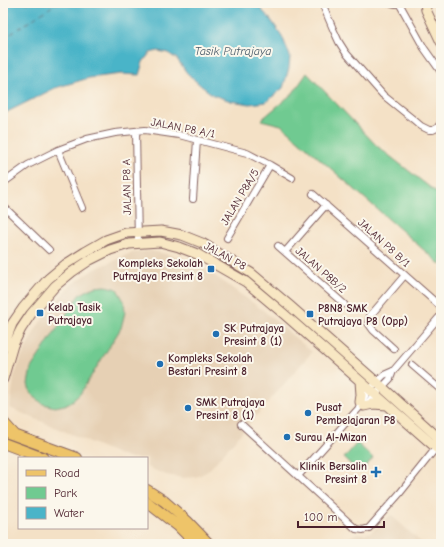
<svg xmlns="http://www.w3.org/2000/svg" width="444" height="547" viewBox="0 0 444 547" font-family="'Comic Neue',sans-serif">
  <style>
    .built { fill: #e6d0b4 }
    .green { fill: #70ca91; stroke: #5d745e }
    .water { fill: #4ab4c8; stroke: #4a6a7a }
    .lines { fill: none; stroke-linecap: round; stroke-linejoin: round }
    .ferry { stroke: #4a5b6a; stroke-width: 1; stroke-dasharray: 5 4; stroke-linecap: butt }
    .street-casing { stroke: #866361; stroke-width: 8 }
    .secondary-casing { stroke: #866361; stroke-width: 11 }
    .primary-casing { stroke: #866361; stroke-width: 12 }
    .street { stroke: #fff; stroke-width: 6 }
    .secondary { stroke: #f8e7c3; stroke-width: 9 }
    .primary { stroke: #eec469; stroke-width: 10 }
    .poi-dot { fill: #1f6fb2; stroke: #fbf7ec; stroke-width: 1.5 }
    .labels { text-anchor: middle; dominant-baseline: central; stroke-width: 4; stroke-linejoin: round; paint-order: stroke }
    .street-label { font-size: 11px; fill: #4a1f2b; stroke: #fbf7ec }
    .poi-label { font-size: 11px; font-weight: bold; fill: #4a1f2b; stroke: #fbf7ec; text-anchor: start }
    .water-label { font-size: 12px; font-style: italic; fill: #4a5b6a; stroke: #fbf7ec }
  </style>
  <rect width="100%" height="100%" fill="#fbf7ec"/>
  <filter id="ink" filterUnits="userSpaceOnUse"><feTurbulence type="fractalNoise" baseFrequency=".025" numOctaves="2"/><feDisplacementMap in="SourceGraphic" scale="8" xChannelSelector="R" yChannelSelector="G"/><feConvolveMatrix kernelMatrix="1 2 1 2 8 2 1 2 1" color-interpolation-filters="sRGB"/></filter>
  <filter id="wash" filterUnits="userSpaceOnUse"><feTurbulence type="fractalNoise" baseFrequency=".012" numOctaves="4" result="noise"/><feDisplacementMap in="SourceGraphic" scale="16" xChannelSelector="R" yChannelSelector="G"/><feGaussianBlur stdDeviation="0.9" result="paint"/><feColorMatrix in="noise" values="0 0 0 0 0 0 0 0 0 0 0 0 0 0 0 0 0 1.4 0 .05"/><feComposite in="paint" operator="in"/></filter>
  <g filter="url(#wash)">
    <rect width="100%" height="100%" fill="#f4e1c6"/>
    <path class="built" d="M152,251l28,6 28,14 56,40 48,41 -104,119 -12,6 -13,1 -17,-3 -19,-8v-9h-20l-117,-50 4,-31 8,-21 15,-29 15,-21 19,-21 22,-15 38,-17z
      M391,515l32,29h-79l6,-7 7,-4 8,1 6,-2z"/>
    <path class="green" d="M307,73l70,73 64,50v69l-160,-140 -20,-5 32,-27z
      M106,286l11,3 7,12 1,11 -4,16 -41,66 -11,10 -14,3 -12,-3 -12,-10 -3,-10 3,-16 48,-73 15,-8z
      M357,443l16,15 -13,15 -16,-15z"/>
    <path class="water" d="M3,3h250l7,5 11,12 11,16 8,20 -1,12 -6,20 -17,14 -16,2 -19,-3 -18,-6 -13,-10 -13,-12 -10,-14 -9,-6 -10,-2 -8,2 -7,9 -4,13 -18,-1 -32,4 -34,10 -52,26z"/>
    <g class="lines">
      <path class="ferry" d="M3,39l54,-36"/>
    </g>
  </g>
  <g filter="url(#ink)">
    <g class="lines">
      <defs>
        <path id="street" d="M322,3l11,26 6,13 7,11 37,42 31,25 7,6 8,4h4l4,-2 4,-5
          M391,3l5,1 4,-1
          M399,3l25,45 17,24
          M136,131l2,112
          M58,150l24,58
          M3,183l25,-18 30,-15 29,-11 28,-6 30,-3 34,5 68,18 23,12 22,13
          M313,194l128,113
          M193,199l4,-59
          M3,206l46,44
          M227,238l43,-73
          M278,246l66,58
          M285,252l41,-47
          M394,349l-21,-19 -5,-7 2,-7 35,-41
          M412,365l29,25
          M365,405l25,-26 3,-8 48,-56
          M241,424l115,105 7,1 6,-2 31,-35 36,-45
          M298,476l61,-68 1,-6 17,-20 7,-7 9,-4"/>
        <path id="secondary" d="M425,3l1,7 15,32
          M3,347l9,-23 11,-16 25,-29 18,-15 19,-12 21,-12 20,-7 35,-2 21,4 20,8 49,30 39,33 92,81 59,53
          M3,379l10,-34 8,-16 10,-15 24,-28 17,-14 18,-12 20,-10 19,-6 31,-2 19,5 18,7 49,28 38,32 157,138
          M360,402l1,-7 -1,-14
          M364,406l9,-2 14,1"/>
        <path id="primary" d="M3,422l11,12
          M3,431l74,27
          M3,443l40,15
          M147,490l17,11 23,20 22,23
          M147,502l31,24 18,18"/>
      </defs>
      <use href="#street" class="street-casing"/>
      <use href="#secondary" class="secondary-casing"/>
      <use href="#primary" class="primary-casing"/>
      <use href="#street" class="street"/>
      <use href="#secondary" class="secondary"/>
      <use href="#primary" class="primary"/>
    </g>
  </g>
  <g class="poi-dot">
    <rect x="207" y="265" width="8" height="8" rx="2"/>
    <rect x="36" y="309" width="8" height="8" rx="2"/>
    <rect x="306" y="310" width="8" height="8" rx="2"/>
    <circle cx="216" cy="334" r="4"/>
    <circle cx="160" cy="364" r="4"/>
    <circle cx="188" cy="408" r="4"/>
    <circle cx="308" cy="413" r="4"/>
    <circle cx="287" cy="437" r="4"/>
    <path d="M374 466h4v4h4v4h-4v4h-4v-4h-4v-4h4z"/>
  </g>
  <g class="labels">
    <g class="street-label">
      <text transform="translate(183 128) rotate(11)">JALAN P8 A/1</text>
      <text transform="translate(127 187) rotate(-91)">JALAN P8 A</text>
      <text transform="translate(240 197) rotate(-59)">JALAN P8A/5</text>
      <text transform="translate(384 243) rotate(42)">JALAN P8 B/1</text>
      <text transform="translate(225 256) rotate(29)">JALAN P8</text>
      <text transform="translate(321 270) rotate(41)">JALAN P8B/2</text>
    </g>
    <g class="poi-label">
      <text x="203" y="263" text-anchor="end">Kompleks Sekolah<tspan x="203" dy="13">Putrajaya Presint 8</tspan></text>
      <text x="48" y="307">Kelab Tasik<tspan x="48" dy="13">Putrajaya</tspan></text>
      <text x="318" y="308">P8N8 SMK<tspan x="318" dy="13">Putrajaya P8 (Opp)</tspan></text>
      <text x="224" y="328">SK Putrajaya<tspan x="224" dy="13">Presint 8 (1)</tspan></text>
      <text x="168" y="358">Kompleks Sekolah<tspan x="168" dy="13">Bestari Presint 8</tspan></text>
      <text x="196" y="402">SMK Putrajaya<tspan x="196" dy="13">Presint 8 (1)</tspan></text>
      <text x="316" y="407">Pusat<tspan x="316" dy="13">Pembelajaran P8</tspan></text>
      <text x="295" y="437">Surau Al-Mizan</text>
      <text x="367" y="466" text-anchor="end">Klinik Bersalin<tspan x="367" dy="13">Presint 8</tspan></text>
    </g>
    <g class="water-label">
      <text x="233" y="51">Tasik Putrajaya</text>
    </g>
  </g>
  <rect width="444" height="547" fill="none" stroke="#fbf7ec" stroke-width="16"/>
  <rect x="18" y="457" width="130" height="72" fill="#fbf7ec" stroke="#b4a19f"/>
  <rect x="26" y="470" width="20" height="6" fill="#eec469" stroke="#b4a19f"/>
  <text x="54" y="477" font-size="12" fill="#4a1f2b">Road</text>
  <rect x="26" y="487" width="20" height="12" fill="#70ca91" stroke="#b4a19f"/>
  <text x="54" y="497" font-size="12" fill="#4a1f2b">Park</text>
  <rect x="26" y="507" width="20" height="12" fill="#4ab4c8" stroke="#b4a19f"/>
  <text x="54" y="517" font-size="12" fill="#4a1f2b">Water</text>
  <path d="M298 521v6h86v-6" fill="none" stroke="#4a1f2b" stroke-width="2"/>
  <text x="304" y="521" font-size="12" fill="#4a1f2b" stroke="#fbf7ec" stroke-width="3" paint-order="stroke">100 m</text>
</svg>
